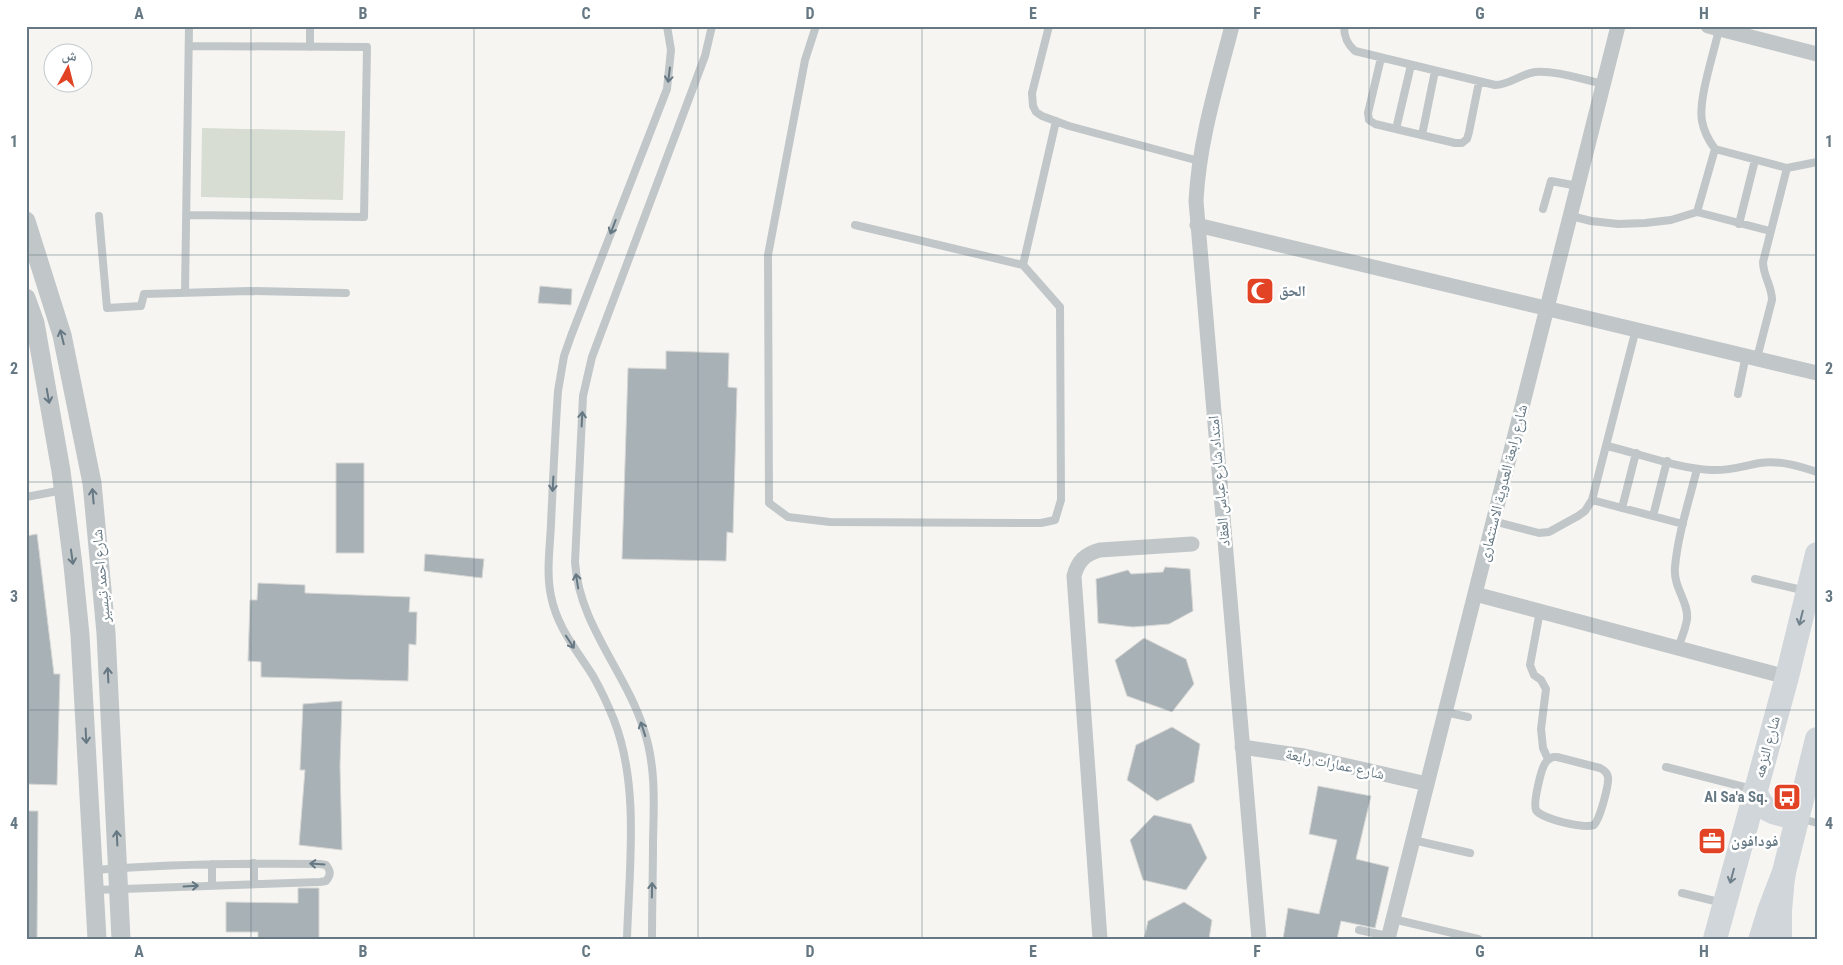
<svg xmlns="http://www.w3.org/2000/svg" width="1843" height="965" viewBox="0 0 1843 965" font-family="'Roboto Condensed','Noto Naskh Arabic',sans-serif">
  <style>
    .green { fill: #d7ddd3 }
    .building { fill: #a8b1b5; stroke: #d7d7d5 }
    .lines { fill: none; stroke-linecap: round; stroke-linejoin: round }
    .service { stroke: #c1c6c8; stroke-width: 8 }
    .minor { stroke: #c1c6c8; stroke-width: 15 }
    .tertiary { stroke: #c1c6c8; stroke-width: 19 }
    .primary { stroke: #d1d6da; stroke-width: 24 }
    .trunk { stroke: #d1d6da; stroke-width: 25 }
    .oneway { stroke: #657883 }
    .oneway2 { stroke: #70818c }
    .grid { fill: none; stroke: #657883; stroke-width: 1; stroke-opacity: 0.55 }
    .labels { text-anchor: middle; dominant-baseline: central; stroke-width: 5; stroke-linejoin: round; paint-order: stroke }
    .poi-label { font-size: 15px; font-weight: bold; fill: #657883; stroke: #fff; text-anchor: start }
    .street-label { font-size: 15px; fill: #657883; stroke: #fff }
    .neatline { fill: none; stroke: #657883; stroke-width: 2 }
    .grid-label { font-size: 16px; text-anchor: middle; font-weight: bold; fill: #657883 }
  </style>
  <rect width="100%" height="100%" fill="#f6f5f2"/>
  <path class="green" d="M202,128l143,3 -2,69 -142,-3z"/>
  <path class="building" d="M540,286l32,3 -1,16 -33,-2z
    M666,351l63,2 -1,34 9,1 -4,145 -6,-1 -1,29 -104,-2 6,-191 38,1z
    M336,463h28v90h-28z
    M37,534l17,140h6l-3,111 -31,-1v-248z
    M425,554l59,5 -2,19 -58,-7z
    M1165,567l25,2 3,42 -24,13 -36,3 -35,-4 -2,-44 32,-9 3,4 32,-2z
    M258,583l47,2v8l105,4 -1,15h8l-1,33 -7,-1 -1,37 -147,-4v-15l-13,-1 2,-61h7z
    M1144,638l42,21 8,25 -22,28 -45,-16 -12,-36z
    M342,701l-2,65 2,84 -43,-5 6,-75h-5l3,-66z
    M1172,727l28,17 -6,38 -37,19 -30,-21 9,-35z
    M1318,786l53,10 -15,63 33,8 -14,61 -34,-7 -4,18h-54l5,-31 31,6 18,-74 -28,-6z
    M26,811h12l-1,128h-11z
    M1154,815l37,9 16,34 -21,32 -43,-10 -13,-40z
    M298,888h21v51h-61v-7h-32v-30l72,1z
    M1184,902l28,18 -3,19h-65l4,-18z"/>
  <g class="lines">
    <path class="service" d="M816,26l-11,34 -37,195 1,248 19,14 42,5 211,1 14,-3 6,-20 -1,-193 -37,-42 -168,-40
      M1049,26l-17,67 1,13 3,6 6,4 27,10 130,35
      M1344,26c0,11 3,18 11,25l140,34c15,0 25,-11 40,-13 20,-2 49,8 69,12
      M1719,29c-5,24 -21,70 -17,92 2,11 7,20 13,28l72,19 30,-6
      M310,47v-21
      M1381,58l-13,55 1,7 6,4 80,19h7l5,-4 2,-7 10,-50
      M1396,129l15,-64
      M1422,135l13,-64
      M1543,209l8,-28 27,5
      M1697,212l18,-63
      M186,215l178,2 3,-170 -178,-1
      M99,216l8,92 34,-2 3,-12 105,-3 97,2
      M1571,216l20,5 27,3 27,-1 26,-3 26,-8 73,19
      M1739,224l16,-64
      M1023,265l33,-144
      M185,293l4,-267
      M1757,358l15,-58c0,-14 -9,-24 -9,-38l24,-94
      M1738,394l8,-39
      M1607,446c34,8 69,22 104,24 20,1 31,-4 49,-7 19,-3 39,3 57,9
      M26,497l37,-7
      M1592,500l91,24
      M1622,508l14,-55
      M1653,516l14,-55
      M1493,521l46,12 10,-1 29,-16 7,-5 7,-11 44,-171
      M1755,579l51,12
      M1540,611l-10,54 4,10 7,5 5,9 -5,40 2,19 5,11
      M1678,648c3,-9 8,-20 9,-29 2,-17 -14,-31 -12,-52 3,-33 14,-66 22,-98
      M1445,712l23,5
      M1553,757h4l43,11c4,2 7,4 8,9 1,8 -8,42 -14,48 -9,4 -53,-6 -58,-15 -3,-7 5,-42 10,-48 2,-3 4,-3 7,-5z
      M1666,767l86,22
      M1799,818l18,5
      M1413,840l57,13
      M212,864v21
      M94,870c75,-6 150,-7 226,-6l6,1c5,6 5,10 0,16l-6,1 -225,8
      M254,884v-21
      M1682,893l41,10
      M1393,919l85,20
      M1359,930l29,6
      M627,939c2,-70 13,-152 -13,-219 -6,-15 -13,-30 -21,-44 -17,-27 -36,-49 -42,-80 -5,-24 -1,-48 0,-72 2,-44 4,-89 7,-133l6,-35 7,-20 96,-247 4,-39 -4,-24
      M652,939c0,-33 1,-66 1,-99 1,-37 3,-74 -9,-110 -18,-58 -65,-105 -69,-168l8,-166 9,-39 113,-301 7,-30"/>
    <path class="minor" d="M1232,26c-15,58 -33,115 -36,175l63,738
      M1708,26l109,28
      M1197,225l620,148
      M1475,594l312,83
      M1242,747l62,9 123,28
      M1100,939l-26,-363c4,-15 11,-22 26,-26l92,-6
      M1388,939l230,-913"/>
    <path class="tertiary" d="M26,221l36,114 30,148 14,150 15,306
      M26,298l9,25 26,148 12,94 7,70 17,304"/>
    <path class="primary" d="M1755,790c8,24 20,23 42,28
      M1715,939l72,-262 30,-123
      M1780,939v-28l3,-35 34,-137"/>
    <path class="trunk" d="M1761,939l9,-29 13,-34"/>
  </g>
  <defs><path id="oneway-shaft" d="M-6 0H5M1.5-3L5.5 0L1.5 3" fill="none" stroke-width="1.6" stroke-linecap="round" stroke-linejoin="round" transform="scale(1.25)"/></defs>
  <g class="oneway">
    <use href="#oneway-shaft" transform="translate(669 75) rotate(97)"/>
    <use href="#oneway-shaft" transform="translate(613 227) rotate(111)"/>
    <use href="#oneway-shaft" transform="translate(62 337) rotate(-104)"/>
    <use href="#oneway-shaft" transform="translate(48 396) rotate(80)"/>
    <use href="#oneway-shaft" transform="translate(582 419) rotate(-87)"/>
    <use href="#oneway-shaft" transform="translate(553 484) rotate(93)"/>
    <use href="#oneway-shaft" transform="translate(93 496) rotate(-95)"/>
    <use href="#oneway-shaft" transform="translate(72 557) rotate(82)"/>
    <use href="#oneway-shaft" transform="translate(577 581) rotate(-99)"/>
    <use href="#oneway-shaft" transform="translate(570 642) rotate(57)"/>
    <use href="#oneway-shaft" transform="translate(108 675) rotate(-93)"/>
    <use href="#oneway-shaft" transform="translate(643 729) rotate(-108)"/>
    <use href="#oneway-shaft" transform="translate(86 736) rotate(87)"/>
    <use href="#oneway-shaft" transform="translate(117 838) rotate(-93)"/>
    <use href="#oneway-shaft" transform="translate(317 864) rotate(-176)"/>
    <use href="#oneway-shaft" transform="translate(191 886) rotate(-3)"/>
    <use href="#oneway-shaft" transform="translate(652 890) rotate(-89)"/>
  </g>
  <g class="oneway2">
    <use href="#oneway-shaft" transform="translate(1801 618) rotate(104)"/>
    <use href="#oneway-shaft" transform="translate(1732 876) rotate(105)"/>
  </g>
  <path class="grid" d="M251,26v913M474,26v913M698,26v913M922,26v913M1145,26v913M1369,26v913M1592,26v913M26,255h1791M26,482h1791M26,710h1791"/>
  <defs>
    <symbol id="mosque-square" viewBox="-11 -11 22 22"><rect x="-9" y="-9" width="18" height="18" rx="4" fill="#e24325" stroke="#fff"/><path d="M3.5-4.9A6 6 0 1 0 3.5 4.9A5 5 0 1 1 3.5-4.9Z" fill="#fff"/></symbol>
    <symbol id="bus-square" viewBox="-11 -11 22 22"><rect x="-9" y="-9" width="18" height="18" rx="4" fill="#e24325" stroke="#fff"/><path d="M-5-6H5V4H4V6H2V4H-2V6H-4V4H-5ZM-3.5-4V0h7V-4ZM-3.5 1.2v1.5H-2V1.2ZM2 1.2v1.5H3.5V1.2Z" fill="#fff"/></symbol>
    <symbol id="office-square" viewBox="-11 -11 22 22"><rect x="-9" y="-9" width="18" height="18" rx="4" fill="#e24325" stroke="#fff"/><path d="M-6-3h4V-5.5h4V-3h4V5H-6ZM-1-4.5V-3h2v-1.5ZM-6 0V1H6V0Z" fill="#fff"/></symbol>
  </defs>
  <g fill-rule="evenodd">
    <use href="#mosque-square" x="1244" y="275" width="32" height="32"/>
    <use href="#bus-square" x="1771" y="781" width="32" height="32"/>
    <use href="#office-square" x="1696" y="825" width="32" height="32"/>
  </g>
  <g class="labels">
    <g class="poi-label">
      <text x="1279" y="291">الحق</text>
      <text x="1768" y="797" text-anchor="end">Al Sa'a Sq.</text>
      <text x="1731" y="841">فودافون</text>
    </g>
    <g class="street-label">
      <text transform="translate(1219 481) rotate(-95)">امتداد شارع عباس العقاد</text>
      <text transform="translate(1503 483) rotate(-76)">شارع رابعة العدوية الاستثمارى</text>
      <text transform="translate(101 576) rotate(-95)">شارع احمد تيسير</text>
      <text transform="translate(1767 747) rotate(-75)">شارع النزهه</text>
      <text transform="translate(1335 764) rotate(12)">شارع عمارات رابعة</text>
    </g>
  </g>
  <rect width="1843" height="965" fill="none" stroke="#ffffff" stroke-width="55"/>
  <g transform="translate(68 68) rotate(7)"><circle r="24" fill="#ffffff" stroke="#c1c9cd"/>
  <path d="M0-4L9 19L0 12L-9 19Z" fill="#e24325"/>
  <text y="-8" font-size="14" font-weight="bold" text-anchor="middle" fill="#657883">ش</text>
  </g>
  <rect x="28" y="28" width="1788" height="910" class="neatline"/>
  <g class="grid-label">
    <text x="139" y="19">A</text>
    <text x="363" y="19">B</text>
    <text x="586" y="19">C</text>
    <text x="810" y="19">D</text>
    <text x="1033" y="19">E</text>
    <text x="1257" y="19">F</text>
    <text x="1480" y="19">G</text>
    <text x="1704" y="19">H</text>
    <text x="14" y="147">1</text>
    <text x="1829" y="147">1</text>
    <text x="14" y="374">2</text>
    <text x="1829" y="374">2</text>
    <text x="14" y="602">3</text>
    <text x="1829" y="602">3</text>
    <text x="14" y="829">4</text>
    <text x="1829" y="829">4</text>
    <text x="139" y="957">A</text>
    <text x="363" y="957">B</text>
    <text x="586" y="957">C</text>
    <text x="810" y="957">D</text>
    <text x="1033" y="957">E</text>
    <text x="1257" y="957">F</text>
    <text x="1480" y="957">G</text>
    <text x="1704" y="957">H</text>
  </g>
</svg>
